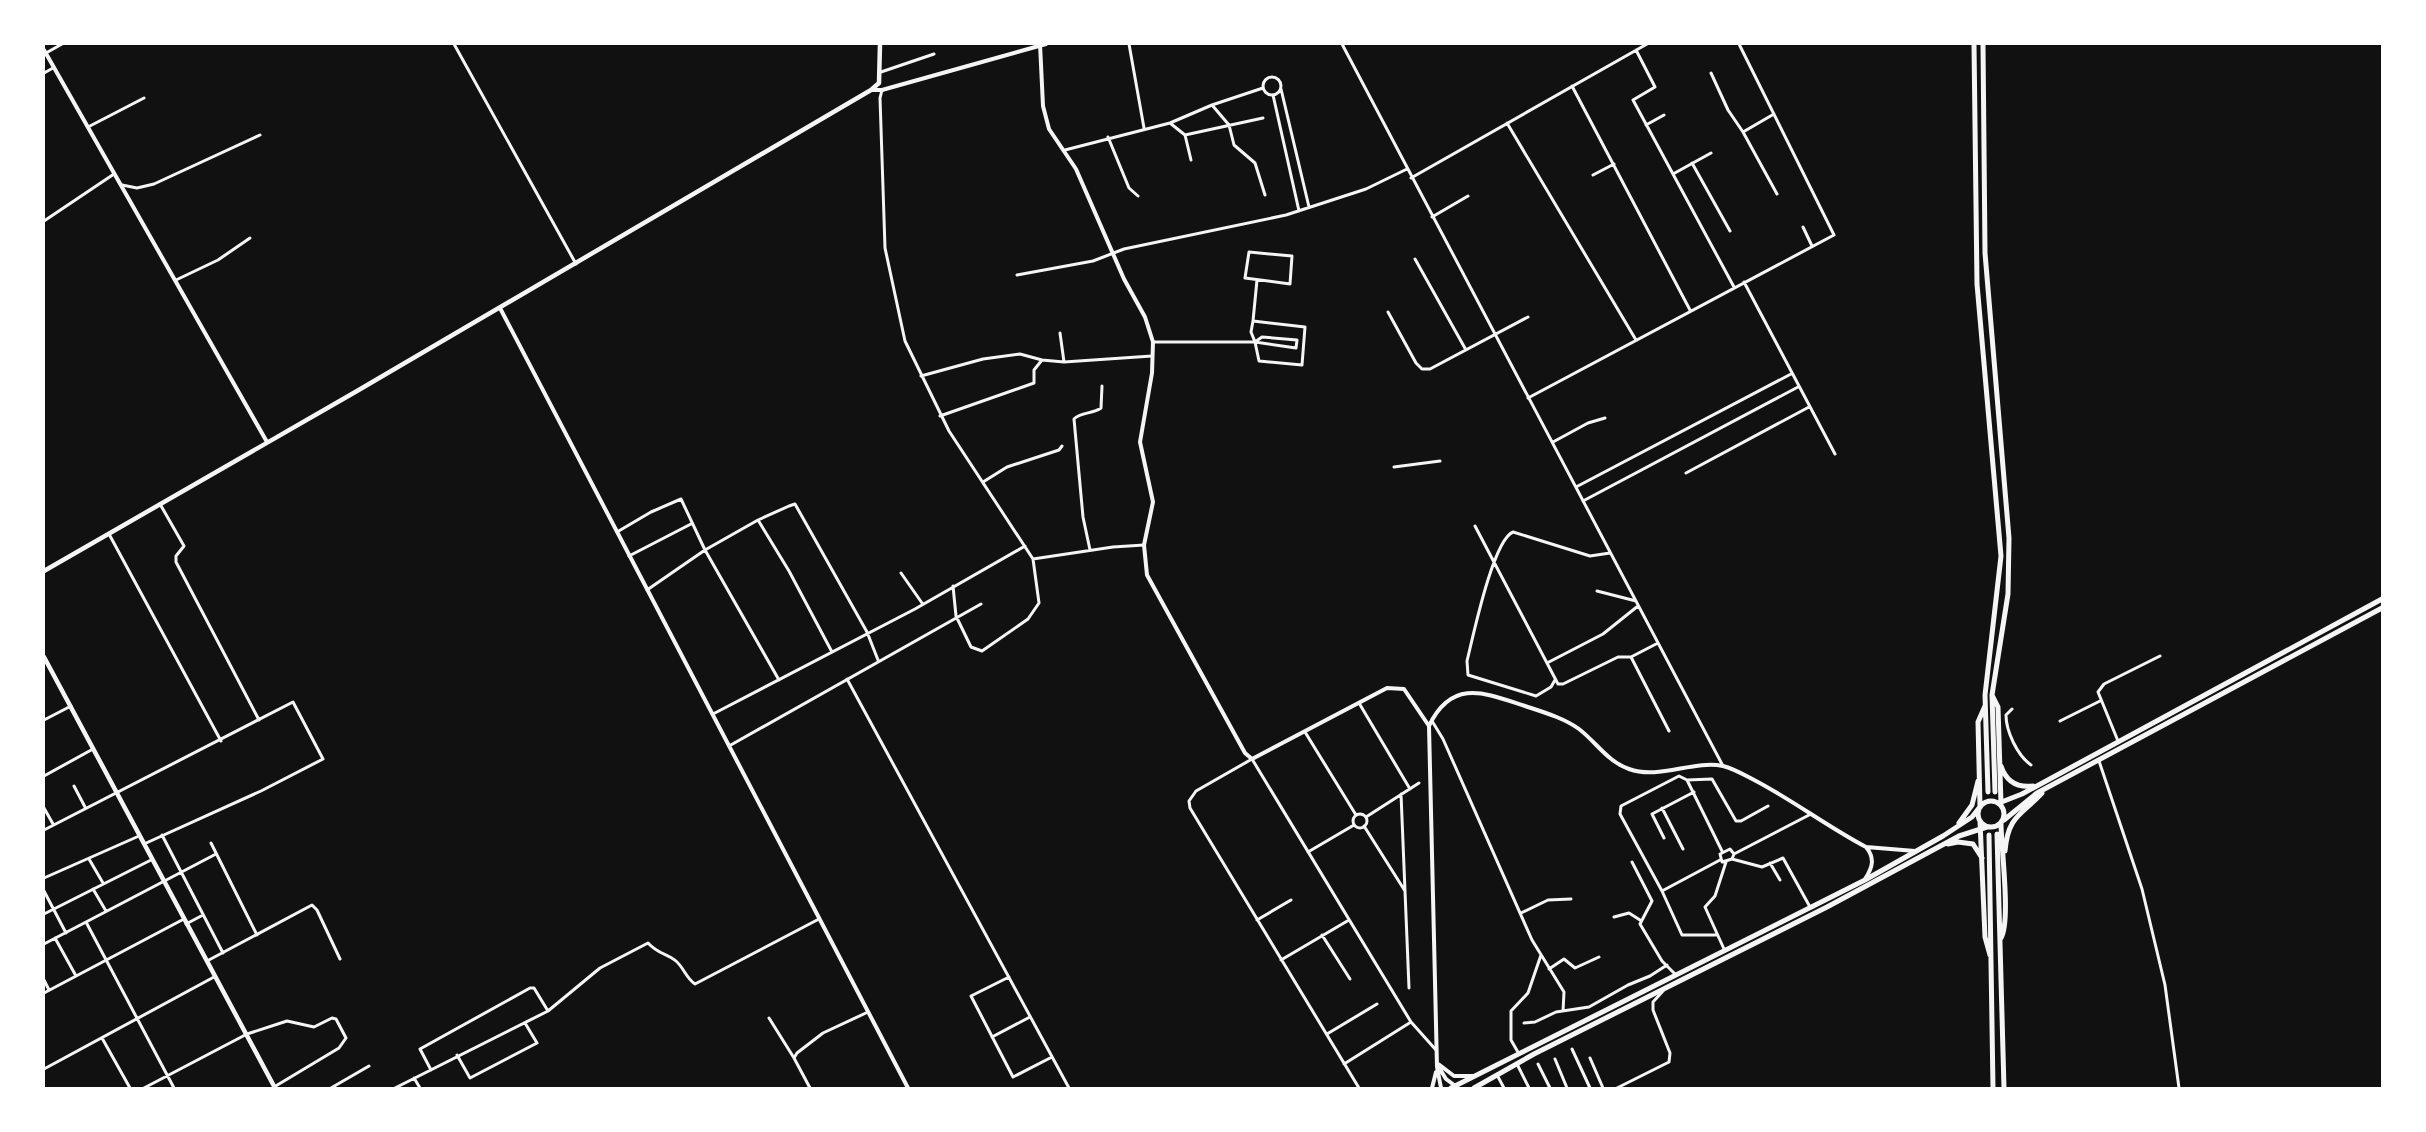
<svg xmlns="http://www.w3.org/2000/svg" width="2426" height="1132" viewBox="0 0 2426 1132" font-family="'Crimson Pro',serif">
  <style>
    .lines { fill: none; stroke-linecap: round; stroke-linejoin: round }
    .minor { stroke: #f5f5f5; stroke-width: 3 }
    .tertiary { stroke: #f5f5f5; stroke-width: 4 }
    .secondary { stroke: #f5f5f5; stroke-width: 4.5 }
    .primary { stroke: #f5f5f5; stroke-width: 4.5 }
    .trunk { stroke: #f5f5f5; stroke-width: 5 }
  </style>
  <rect width="100%" height="100%" fill="#111"/>
  <g class="lines">
    <path class="minor" d="M454,44l122,220
      M1129,44l15,84
      M1342,44l381,722
      M1636,50l19,37 -22,13 101,187
      M46,53l16,-9
      M881,72l53,-18
      M44,73l9,-5
      M1711,73l17,37 15,22
      M1263 86a9 9 0 1 1 18 0a9 9 0 1 1-18 0Z
      M1572,86l118,224
      M1281,89l28,118
      M882,90l-2,8 5,150 20,93 44,90 84,128 6,44 -11,16 -46,32 -11,-4 -15,-31 -3,-30
      M1273,95l26,116
      M1212,105l51,-17
      M1774,114l-31,18 34,62
      M1170,123l15,12 78,-17
      M1507,123l129,217
      M1646,125l18,-10
      M88,127l56,-29
      M1185,135l6,25
      M1108,137l21,51 9,8
      M1065,150l105,-27 42,-18 17,20 5,20 21,18 10,32
      M1692,163l38,68
      M1673,174l38,-21
      M1593,175l21,-11
      M1411,178l236,-134
      M122,185l15,3 17,-4 106,-49
      M1432,217l36,-21
      M44,221l70,-47
      M1803,227l9,19
      M1249,252l43,4 -2,28 -45,-6z
      M1415,259l51,91
      M1017,275l76,-14 31,-12 162,-34 80,-26 41,-20
      M176,280l42,-20 32,-22
      M1744,282l91,172
      M1388,312l28,51 6,6h8l98,-52
      M1253,321l-2,11 4,10 41,6 1,-8 -35,-3 -7,5
      M1060,333l4,29
      M1153,342h102l4,19 43,4 3,-38 -52,-6 4,-41
      M921,376l62,-17 37,-5 22,6 22,2 88,-6
      M1528,398l306,-163 -95,-191
      M940,416l94,-33v-13l8,-10
      M1553,442l35,-19 17,-5
      M1394,467l46,-6
      M1686,473l123,-66
      M983,482l24,-15 52,-17 3,-4
      M1576,487l215,-113
      M1583,501l215,-114
      M160,504l24,42 -8,10v6l83,158
      M1475,526l83,158h5l55,-27h13l27,-14
      M617,532l34,-20 30,-13 24,51 53,-30
      M109,534l112,207
      M1090,550l-7,-33 -9,-98c7,-7 19,-5 27,-11l1,-22
      M629,556l62,-32
      M1033,559l80,-12 31,-2
      M901,573l21,30
      M647,590l58,-40 74,130
      M1597,591l39,10
      M832,652l-43,-81 -31,-51 31,-14 6,-2 72,128 11,28
      M1631,657l38,74
      M1547,663l56,-29 35,-28
      M847,679l222,409
      M1555,680l-4,7 -15,9 -68,-21 -1,-14c6,-24 26,-121 46,-129l77,24 20,-3
      M1359,703l51,86
      M2012,709l-6,6c0,16 11,40 25,50
      M713,714l202,-105 110,-63
      M44,720l27,-14
      M1432,721l11,18 89,201 32,52 -1,19
      M2060,721l40,-20
      M1305,732l51,83
      M2118,741l-20,-49 6,-8 56,-28
      M729,746l252,-142
      M2099,761l43,128 23,96 14,103
      M44,776l49,-27
      M1687,780l25,-1 24,42h5l27,-15
      M74,786l11,21
      M1401,794l8,194
      M44,808l9,16
      M1662,808l21,41
      M1353 821a7 7 0 1 1 14 0a7 7 0 1 1-14 0Z
      M1366,817l53,-34
      M1364,826l41,65
      M44,830l249,-128 30,57 -62,32 -117,53
      M162,835l61,118
      M1664,838l-12,-24 42,-22
      M211,843l46,92
      M1308,852l46,-27
      M1734,854l77,-40
      M89,859l14,24
      M1732,859l2,-5 -4,-5 -10,5 2,8 10,-3 30,8 21,-9 27,49
      M1720,860l-58,31 -42,-77 1,-8 58,-30 8,4 35,71
      M1632,862l20,39 -12,23 22,37 13,13
      M1770,863l10,17
      M44,878l95,-42
      M93,889l13,22
      M44,891l22,42
      M1662,891l20,44h35
      M1521,913l27,-13 23,-1
      M44,914l107,-54
      M1614,917l15,-4 11,7
      M1257,920l34,-20
      M86,922l88,166
      M186,924l17,-9
      M1322,935l28,44
      M55,938l21,38
      M44,944l172,-90
      M1724,949l-19,-42 10,-11 11,-34
      M1281,960l68,-40
      M207,961l105,-56 5,5 23,49
      M1549,969l15,-10 11,9 24,-11
      M1009,977l-38,19 42,81 39,-20
      M44,980l5,10
      M44,993l138,-73
      M769,1018l25,40
      M1524,1023l11,-1 21,-10 33,-5 39,-22 22,-9 17,-11
      M1327,1034l50,-30
      M992,1037l38,-20
      M102,1038l28,50
      M1572,1049l18,39
      M1519,1054l-8,-14v-29l17,-18 13,-38
      M457,1055l13,23 67,-35 -12,-20
      M1590,1058l13,30
      M1555,1059l12,29
      M1344,1064l67,-42
      M1517,1064l12,24
      M1538,1064l12,24
      M44,1069l170,-92
      M431,1070l-11,-21 110,-61h4l14,23
      M1497,1075l7,13
      M414,1078l6,10
      M144,1088l103,-54 40,-13 27,6 18,-9 4,1 10,19 -7,10 -65,39
      M331,1088l38,-22
      M395,1088l153,-77 52,-43 48,-25c11,12 19,10 28,18 8,7 10,17 19,23l124,-65
      M810,1088l-16,-30 3,-5 26,-20 45,-21
      M1359,1088l-169,-280 -1,-7 7,-10 56,-32 159,263 25,28
      M1617,1088l52,-26 1,-9 -17,-43v-8l10,-11"/>
    <path class="tertiary" d="M1040,44l3,62 6,23 27,40 48,110 21,38 8,25 -1,31 -12,69 13,60 -9,43 3,30 98,178 7,6 135,-71 17,1 25,37
      M44,50l223,392
      M872,90h10l164,-46
      M500,308l408,780
      M1865,879c8,-12 10,-21 1,-32l49,4
      M1437,1063l17,13h19
      M1438,1066l8,13 12,9
      M1432,1088l4,-16
      M1441,1088l-4,-21 -8,-341c23,-48 56,-33 96,-20 18,6 39,12 54,23 17,13 29,33 50,40 30,11 64,-9 94,-3 12,3 23,10 33,15 38,20 72,46 110,66"/>
    <path class="secondary" d="M44,657l231,431"/>
    <path class="primary" d="M44,571l313,-180 514,-301 8,-7 1,-39"/>
    <path class="trunk" d="M1974,44l3,240 24,272 -16,139 3,97
      M1983,44l2,209 24,285 -1,56 -16,101 3,97
      M1992,695l6,12 3,97
      M2001,766c5,15 16,22 32,20
      M1978 814a13 13 0 1 1 26 0a13 13 0 1 1-26 0Z
      M1999,803l23,-9 360,-195
      M1980,807l-2,-85 7,-16
      M2004,820l33,-27 345,-185
      M1980,821l5,116 5,18
      M1959,823l13,-18 6,-24
      M1997,834l7,254
      M1989,835l4,253
      M1948,844l10,-2 15,2 9,14
      M2005,851c3,-36 17,-36 37,-58
      M2001,938c10,-17 0,-91 0,-115
      M1451,1088l414,-208 78,-44 29,-19 7,-9
      M1474,1088l60,-34 293,-147 132,-71 28,-9"/>
  </g>
  <rect width="2426" height="1132" fill="none" stroke="#ffffff" stroke-width="90"/>
</svg>
